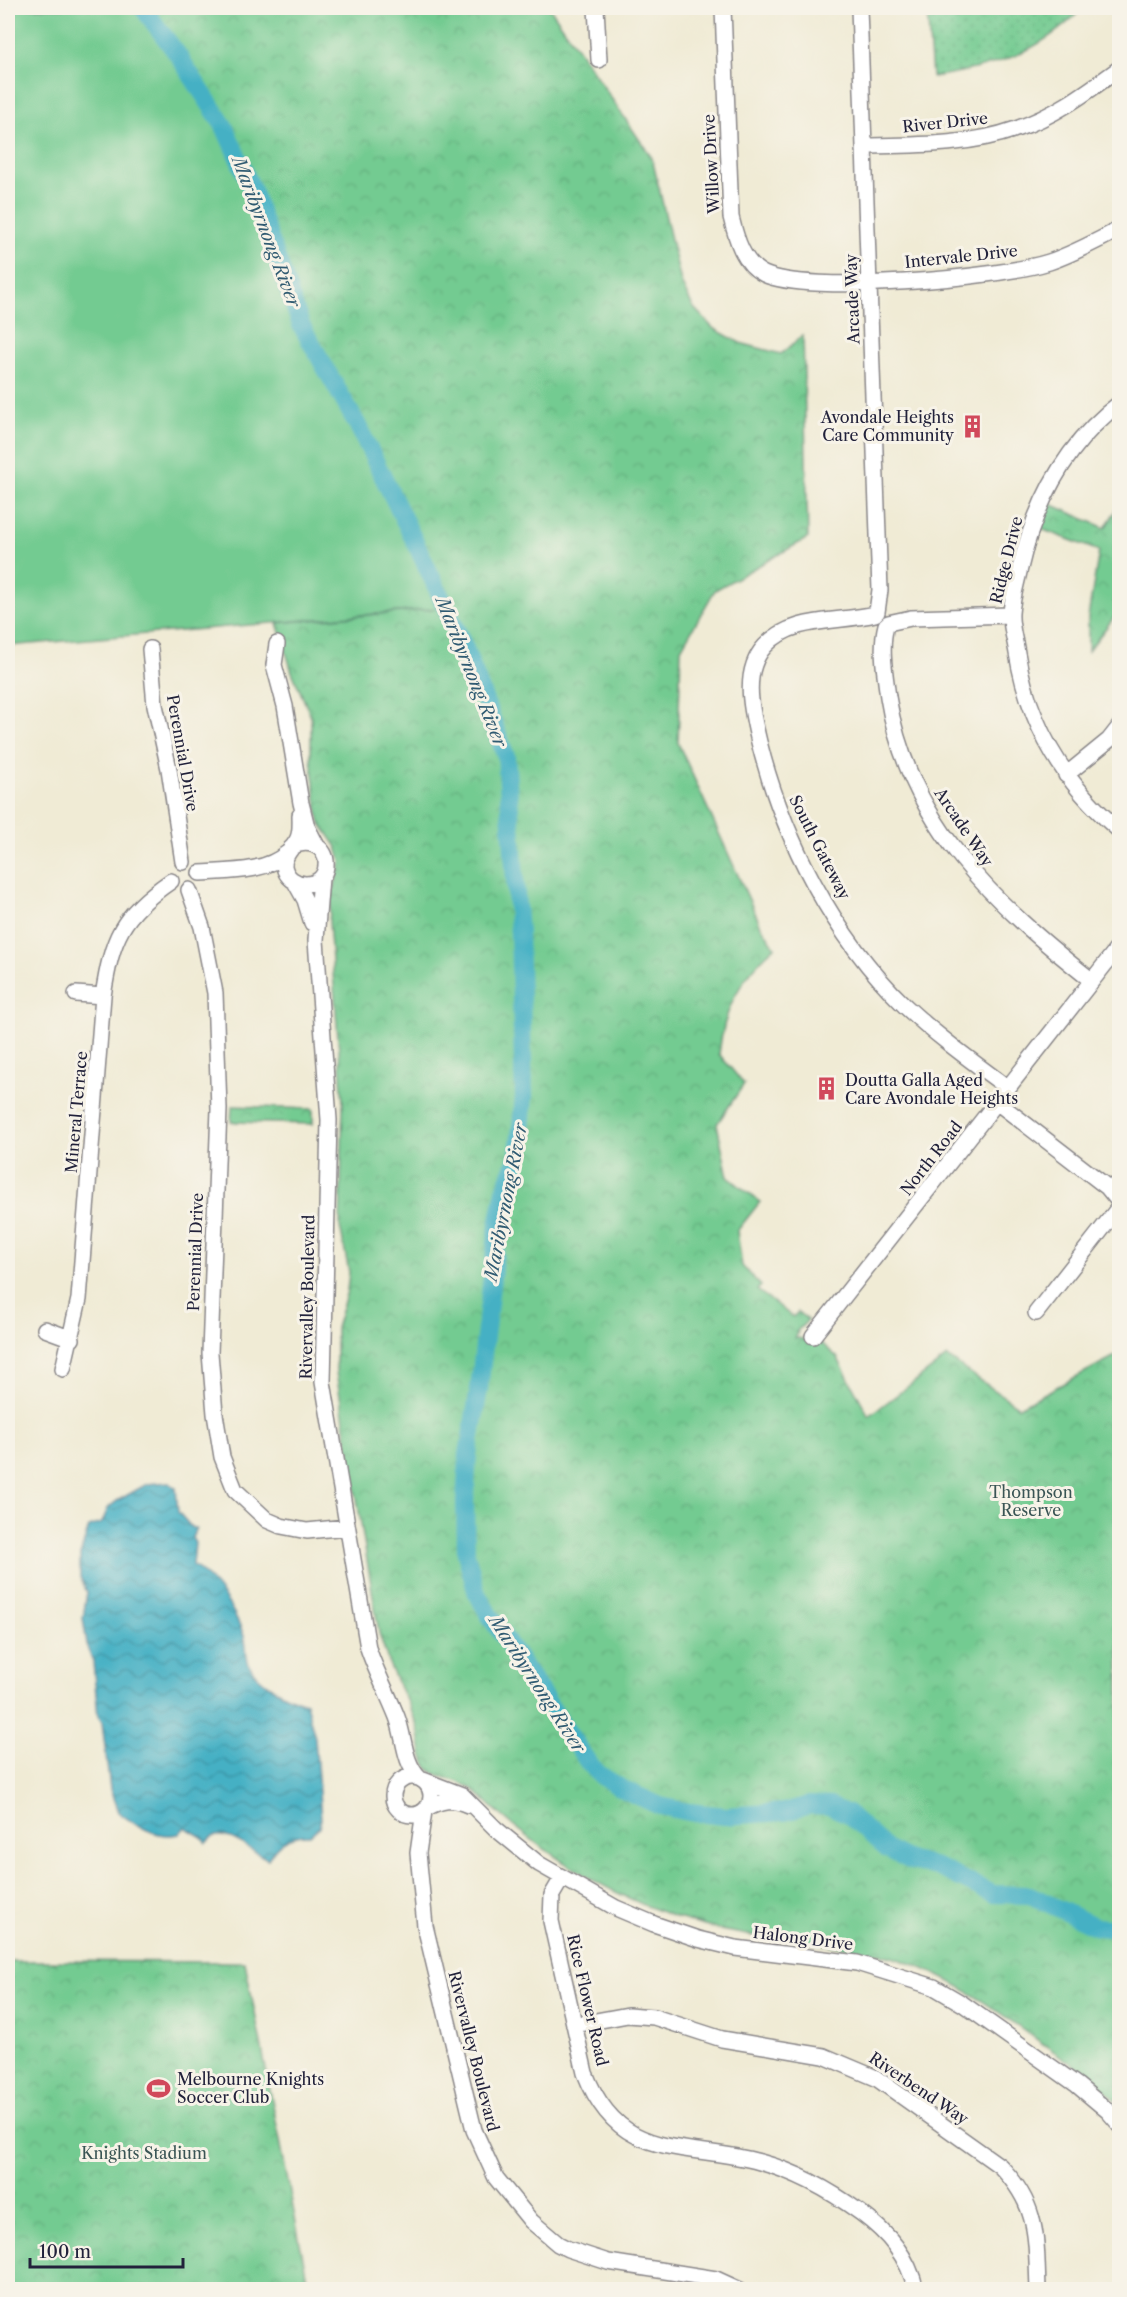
<svg xmlns="http://www.w3.org/2000/svg" width="1127" height="2297" viewBox="0 0 1127 2297" font-family="'Libre Caslon Text',serif">
  <style>
    .grass { fill: #73cb91; stroke: #4a7666; stroke-width: 1.5 }
    .park { fill: url(#park-crowns); stroke: #4a7666; stroke-width: 1.5 }
    .garden { fill: url(#garden-dots); stroke: #4a7666; stroke-width: 1.5 }
    .water { fill: url(#water-waves); stroke: #346980; stroke-width: 1.5 }
    .lines { fill: none; stroke-linecap: round; stroke-linejoin: round }
    .river { stroke: #45b0c4; stroke-width: 18 }
    .minor-casing { stroke: #898688; stroke-width: 18 }
    .minor { stroke: #fff; stroke-width: 15 }
    .labels { text-anchor: middle; dominant-baseline: central; stroke-width: 6; stroke-linejoin: round; paint-order: stroke }
    .street-label { font-size: 16px; fill: #22223b; stroke: #f7f3e8 }
    .poi-label { font-size: 16px; fill: #22223b; stroke: #f7f3e8; text-anchor: start }
    .park-label { font-size: 16px; fill: #3a5555; stroke: #f7f3e8 }
    .water-label { font-size: 18px; font-style: italic; fill: #305b72; stroke: #f7f3e8 }
  </style>
  <defs>
    <pattern id="park-crowns" width="20" height="18" patternUnits="userSpaceOnUse" patternTransform="scale(1.5)"><rect width="20" height="18" fill="#73cb91"/><path d="M2 6a3 3 0 1 1 6 0M12 15a3 3 0 1 1 6 0" fill="none" stroke="#63ae7e"/></pattern>
    <pattern id="garden-dots" width="8" height="8" patternUnits="userSpaceOnUse" patternTransform="scale(1.5)"><rect width="8" height="8" fill="#73cb91"/><path d="M2 2h.1M6 6h.1" fill="none" stroke="#63ae7e" stroke-width="1.8" stroke-linecap="round"/></pattern>
    <pattern id="water-waves" width="16" height="10" patternUnits="userSpaceOnUse" patternTransform="scale(1.5)"><rect width="16" height="10" fill="#45b0c4"/><path d="M0 5q4-4 8 0t8 0" fill="none" stroke="#398fa0"/></pattern>
  </defs>
  <rect width="100%" height="100%" fill="#f7f3e8"/>
  <filter id="ink" filterUnits="userSpaceOnUse"><feTurbulence type="fractalNoise" baseFrequency=".0167" numOctaves="2"/><feDisplacementMap in="SourceGraphic" scale="12" xChannelSelector="R" yChannelSelector="G"/><feConvolveMatrix kernelMatrix="1 2 1 2 8 2 1 2 1" color-interpolation-filters="sRGB"/></filter>
  <filter id="wash" filterUnits="userSpaceOnUse"><feTurbulence type="fractalNoise" baseFrequency=".008" numOctaves="4" result="noise"/><feDisplacementMap in="SourceGraphic" scale="24" xChannelSelector="R" yChannelSelector="G"/><feGaussianBlur stdDeviation="1.35" result="paint"/><feColorMatrix in="noise" values="0 0 0 0 0 0 0 0 0 0 0 0 0 0 0 0 0 1.4 0 .05"/><feComposite in="paint" operator="in"/></filter>
  <g filter="url(#wash)">
    <rect width="100%" height="100%" fill="#f0ebd5"/>
    <path class="grass" d="M8,8h135l35,47 46,71 28,63 49,136 56,99 88,184 -437,38z"/>
    <path class="park" d="M143,8h407l102,150 29,124 12,25 20,21 27,15 41,11 22,-19 5,203 -93,52 -34,59 -3,94 83,183 14,21c-35,30 -51,61 -56,107l25,30 -27,40 11,53 32,25 -23,29 5,35 19,20 -4,4 36,27 5,-5 10,8 -12,12 2,1 -3,5 12,1 6,4 6,-2 18,16 32,59 78,-59 72,50 98,-52 2,5v745c-21,-25 -49,-42 -76,-61 -53,-39 -105,-78 -171,-92 -58,-12 -117,-11 -175,-28 -85,-25 -159,-72 -222,-133 -13,-12 -40,-11 -49,-26 -6,-11 -5,-25 -8,-36 -6,-20 -17,-37 -25,-56 -6,-12 -9,-26 -14,-40l-43,-261v-44l11,-37 2,-19 -9,-45 3,-124 -14,-181 2,-22 10,-39 -4,-14 -18,-26 -8,-62v-42l-19,-45 -15,-49 168,-15 -88,-184 -56,-99 -49,-136 -28,-63 -46,-71z
      M1046,502l59,26 14,-23v106l-31,40v-34l11,-66 -63,-24z
      M232,1106l81,3v15l-82,-2z
      M8,1961l237,1 64,327h-301z"/>
    <path class="garden" d="M927,8h156c-45,46 -90,60 -151,69z"/>
    <path class="water" d="M168,1482l8,6 2,24 14,16h4l-4,10 3,5 -2,22c24,18 41,43 51,71 3,9 1,20 5,28 8,19 39,34 57,39l9,35 6,81 -2,8 -9,8c-20,-1 -33,7 -42,24 -16,-6 -37,-29 -56,-22l-6,6 -4,-6 -17,-10 -6,7c-22,5 -44,-9 -61,-22l-8,-23 -8,-67 -4,-6 -5,-54 -6,-17 -4,-27 4,-26 -7,-15v-22l9,-28 13,-4 6,-15 9,-7 30,-17z"/>
    <g class="lines">
      <path class="river" d="M143,8l35,47 46,71 28,63 49,136 56,99 59,120 48,102 42,110 13,177 5,163 -6,61 -13,33 -7,35 -19,164 -11,65 -3,47 1,53 11,40 14,24 97,144 12,13 21,13 39,18 29,6 36,4 59,-4 26,-7 20,1 18,8 39,35 24,12 26,6 56,27 37,1 67,32 23,2"/>
    </g>
  </g>
  <g filter="url(#ink)">
    <g class="lines">
      <defs>
        <path id="minor" d="M596,8l3,52
          M723,8l8,209c5,21 12,47 33,57 45,21 235,4 285,-12 24,-8 48,-21 71,-33
          M859,8l21,582 -3,22
          M865,146c49,-1 104,0 151,-17 39,-13 71,-37 104,-61
          M1120,403c-56,42 -86,103 -101,169 -3,13 -7,27 -8,41 -1,12 4,27 6,40 12,73 47,131 103,178
          M875,614c-37,9 -83,2 -110,32 -24,26 -13,66 -6,96 24,96 74,194 146,264 32,30 68,56 103,82
          M888,623l23,-5 100,-3
          M886,625c-6,23 -1,49 2,72 20,127 108,208 203,283
          M277,644l-3,21 11,41 16,97 6,24 10,19
          M150,649l5,56 14,64 14,93
          M1066,775l43,-35 11,-14
          M291,848c15,-10 37,-3 35,18 -2,24 -38,24 -42,0 -1,-12 10,-18 14,-28 3,-7 2,-16 2,-23
          M200,873c27,-2 66,0 87,-20
          M321,878l-5,62 13,180 -6,262 45,266c8,24 20,46 29,69 8,21 6,44 22,61
          M295,882l10,18 7,23
          M189,890l13,37 13,66 4,116 -9,244 5,61 7,43 13,33 32,30 14,6 26,5 40,-4
          M76,994l27,2
          M998,1103l109,84 13,16
          M1036,1313l84,-107
          M45,1329l27,10
          M813,1336l307,-391
          M63,1369l16,-70 24,-303c9,-58 18,-81 68,-115
          M393 1796a19 19 0 1 1 38 0a19 19 0 1 1-38 0Z
          M423,1780l39,15 34,34 43,35 77,44 38,16 44,15 37,9 122,15 77,24 29,17 114,81 31,26 12,14
          M427,1808c14,-8 26,-10 41,-3
          M424,1811l-6,42 7,73 49,204 22,48 35,43 27,23 10,5 40,13 108,17 24,11
          M562,1878l-10,17 -1,26 34,152c35,91 101,68 175,89 37,10 71,29 101,51 27,20 47,43 55,77
          M574,2025l54,-10 26,2 68,22 102,17 52,22 124,88c39,40 36,71 38,124"/>
      </defs>
      <use href="#minor" class="minor-casing"/>
      <use href="#minor" class="minor"/>
    </g>
  </g>
  <defs>
    <symbol id="building-bare" viewBox="-9 -9 18 18"><path d="M-4-6H4V6H1V3H-1V6H-4ZM-2.5-4.3h1.7v1.8h-1.7ZM.8-4.3h1.7v1.8H.8ZM-2.5-1h1.7V.8h-1.7ZM.8-1h1.7V.8H.8Z" fill="#d1495b" stroke="#f7f3e8" stroke-width="2.5" paint-order="stroke"/></symbol>
    <symbol id="stadium-bare" viewBox="-9 -9 18 18"><path d="M0-5a6.5 5 0 1 0 0 10a6.5 5 0 1 0 0-10ZM-3.5-1.8h7v3.6h-7Z" fill="#d1495b" stroke="#f7f3e8" stroke-width="2.5" paint-order="stroke"/></symbol>
  </defs>
  <g fill-rule="evenodd">
    <use href="#building-bare" x="956" y="410" width="33" height="33"/>
    <use href="#building-bare" x="810" y="1072" width="33" height="33"/>
    <use href="#stadium-bare" x="142" y="2072" width="33" height="33"/>
  </g>
  <g class="labels">
    <g class="street-label">
      <text transform="translate(945 122) rotate(-6)">River Drive</text>
      <text transform="translate(711 164) rotate(-93)">Willow Drive</text>
      <text transform="translate(961 256) rotate(-6)">Intervale Drive</text>
      <text transform="translate(852 299) rotate(-92)">Arcade Way</text>
      <text transform="translate(1006 560) rotate(-76)">Ridge Drive</text>
      <text transform="translate(183 753) rotate(80)">Perennial Drive</text>
      <text transform="translate(964 827) rotate(56)">Arcade Way</text>
      <text transform="translate(820 847) rotate(63)">South Gateway</text>
      <text transform="translate(76 1112) rotate(-85)">Mineral Terrace</text>
      <text transform="translate(931 1158) rotate(-52)">North Road</text>
      <text transform="translate(195 1252) rotate(-88)">Perennial Drive</text>
      <text transform="translate(307 1297) rotate(-89)">Rivervalley Boulevard</text>
      <text transform="translate(803 1938) rotate(7)">Halong Drive</text>
      <text transform="translate(588 2000) rotate(77)">Rice Flower Road</text>
      <text transform="translate(474 2051) rotate(76)">Rivervalley Boulevard</text>
      <text transform="translate(919 2088) rotate(34)">Riverbend Way</text>
    </g>
    <g class="poi-label">
      <text x="954" y="417" text-anchor="end">Avondale Heights<tspan x="954" dy="18">Care Community</tspan></text>
      <text x="845" y="1080">Doutta Galla Aged<tspan x="845" dy="18">Care Avondale Heights</tspan></text>
      <text x="177" y="2079">Melbourne Knights<tspan x="177" dy="18">Soccer Club</tspan></text>
    </g>
    <g class="park-label">
      <text x="1031" y="1492">Thompson<tspan x="1031" dy="18">Reserve</tspan></text>
      <text x="144" y="2153">Knights Stadium</text>
    </g>
    <g class="water-label">
      <text transform="translate(266 232) rotate(69)">Maribyrnong River</text>
      <text transform="translate(471 672) rotate(68)">Maribyrnong River</text>
      <text transform="translate(506 1202) rotate(-79)">Maribyrnong River</text>
      <text transform="translate(537 1684) rotate(57)">Maribyrnong River</text>
    </g>
  </g>
  <rect width="1127" height="2297" fill="none" stroke="#f7f3e8" stroke-width="30"/>
  <path d="M30 2258v9h153v-9" fill="none" stroke="#22223b" stroke-width="3"/>
  <text x="39" y="2258" font-size="18" fill="#22223b" stroke="#f7f3e8" stroke-width="4.5" paint-order="stroke">100 m</text>
</svg>
